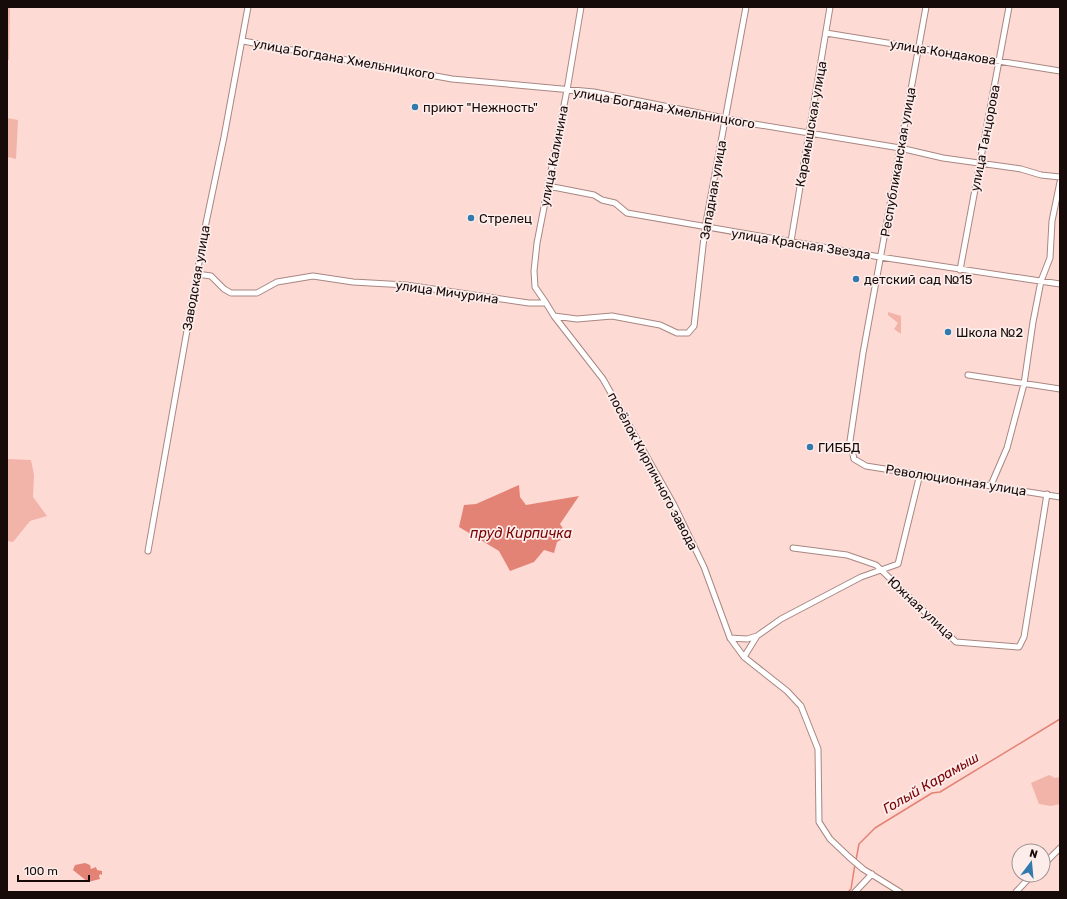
<svg xmlns="http://www.w3.org/2000/svg" width="1067" height="899" viewBox="0 0 1067 899" font-family="Rubik,sans-serif">
  <style>
    .green { fill: #f2b3a9 }
    .water { fill: #e38376 }
    .lines { fill: none; stroke-linecap: round; stroke-linejoin: round }
    .stream { stroke: #e38376; stroke-width: 1.5 }
    .street-casing { stroke: #a88782; stroke-width: 7 }
    .street { stroke: #fff; stroke-width: 5 }
    .poi-dot { fill: #3279ad; stroke: #fcedeb; stroke-width: 1.5 }
    .labels { text-anchor: middle; dominant-baseline: central; stroke-width: 3.5; stroke-linejoin: round; paint-order: stroke }
    .street-label { font-size: 13px; fill: #170b0a; stroke: #fcedeb }
    .poi-label { font-size: 13px; fill: #170b0a; stroke: #fcedeb; text-anchor: start }
    .water-label { font-size: 14px; font-style: italic; fill: #7a0001; stroke: #fcedeb }
  </style>
  <rect width="100%" height="100%" fill="#fedad4"/>
  <path class="green" d="M7,7h3l-1,53h-2z
    M7,118l11,2 -2,39 -7,-2 -2,4z
    M888,312l13,4v18l-7,-5 4,-6 -10,-8z
    M7,459l24,1 3,15 -1,22 14,19 -17,5 -17,21 -6,-1z
    M1049,775l6,3 5,-1v27l-9,2 -12,-2 -8,-21z"/>
  <path class="water" d="M519,485l1,12 6,8 53,-9 -19,28 8,12 -11,6 -3,11 -10,-3 -10,12 -24,9 -11,-20 -40,-24 5,-22 12,-1z
    M85,863l5,2 1,4 5,-2 1,3 5,1v4l-2,-1 -1,2 1,3 -12,3 -15,-12 2,-5z"/>
  <g class="lines">
    <path class="stream" d="M856,860l3,-16 16,-16 57,-35 8,-1 120,-73
      M848,892l3,-3 4,-25"/>
    <defs>
      <path id="street" d="M926,7l-63,346 -13,88 4,18 12,7 194,31
        M826,33l234,38
        M243,41l209,38 142,13 160,32 146,24 43,10 78,11 20,6 19,2
        M548,186l46,9 8,5 13,3 12,10 253,44 180,27
        M791,241l39,-234
        M960,270l49,-263
        M197,274l14,2 13,13 7,4h26l20,-11 36,-6 40,6 53,3 123,18h17l8,13 23,3 35,-3 48,9 17,8h11l6,-7 11,-98 41,-221
        M546,303l-11,-16 -1,-16 3,-28 30,-153 14,-83
        M554,316l49,63 71,126 30,62 26,71 14,19 43,34 14,15 17,43 1,73 11,17 19,18 14,12 37,23
        M968,375l92,14
        M991,485l16,-37 17,-64 9,-62 8,-41 9,-23 2,-37 8,-39
        M793,548l54,7 29,10 80,77 63,5 5,-10 23,-143
        M148,551l58,-328 18,-86 24,-130
        M730,638l17,1 10,-3
        M744,657l13,-21 24,-17 80,-42 37,-13 22,-90
        M1043,865l17,-17
        M855,892l17,-18
        M1016,892l16,-17"/>
    </defs>
    <use href="#street" class="street-casing"/>
    <use href="#street" class="street"/>
  </g>
  <g class="poi-dot">
    <circle cx="415" cy="107" r="4"/>
    <circle cx="471" cy="218" r="4"/>
    <circle cx="856" cy="279" r="4"/>
    <circle cx="948" cy="332" r="4"/>
    <circle cx="810" cy="447" r="4"/>
  </g>
  <g class="labels">
    <g class="street-label">
      <text transform="translate(943 52) rotate(9)">улица Кондакова</text>
      <text transform="translate(344 59) rotate(10)">улица Богдана Хмельницкого</text>
      <text transform="translate(664 108) rotate(10)">улица Богдана Хмельницкого</text>
      <text transform="translate(811 124) rotate(-80)">Карамышская улица</text>
      <text transform="translate(985 138) rotate(-79)">улица Танцорова</text>
      <text transform="translate(554 156) rotate(-79)">улица Калинина</text>
      <text transform="translate(898 162) rotate(-80)">Республиканская улица</text>
      <text transform="translate(713 190) rotate(-80)">Западная улица</text>
      <text transform="translate(801 244) rotate(9)">улица Красная Звезда</text>
      <text transform="translate(196 278) rotate(-80)">Заводская улица</text>
      <text transform="translate(447 292) rotate(8)">улица Мичурина</text>
      <text transform="translate(653 471) rotate(62)">посёлок Кирпичного завода</text>
      <text transform="translate(956 480) rotate(9)">Революционная улица</text>
      <text transform="translate(921 608) rotate(43)">Южная улица</text>
    </g>
    <g class="poi-label">
      <text x="423" y="107">приют "Нежность"</text>
      <text x="479" y="218">Стрелец</text>
      <text x="864" y="279">детский сад №15</text>
      <text x="956" y="332">Школа №2</text>
      <text x="818" y="447">ГИББД</text>
    </g>
    <g class="water-label">
      <text x="521" y="533">пруд Кирпичка</text>
      <text transform="translate(931 783) rotate(-30)">Голый Карамыш</text>
    </g>
  </g>
  <rect width="1067" height="899" fill="none" stroke="#170b0a" stroke-width="16"/>
  <g transform="translate(1031 863) rotate(16)"><circle r="19" fill="#fcedeb" stroke="#a09391"/>
  <path d="M0-3L7 15L0 10L-7 15Z" fill="#3279ad"/>
  <text y="-6" font-size="11" font-weight="bold" text-anchor="middle" fill="#170b0a">N</text>
  </g>
  <path d="M18 875v6h71v-6" fill="none" stroke="#170b0a" stroke-width="2"/>
  <text x="24" y="875" font-size="12" fill="#170b0a" stroke="#fcedeb" stroke-width="3" paint-order="stroke">100 m</text>
</svg>
